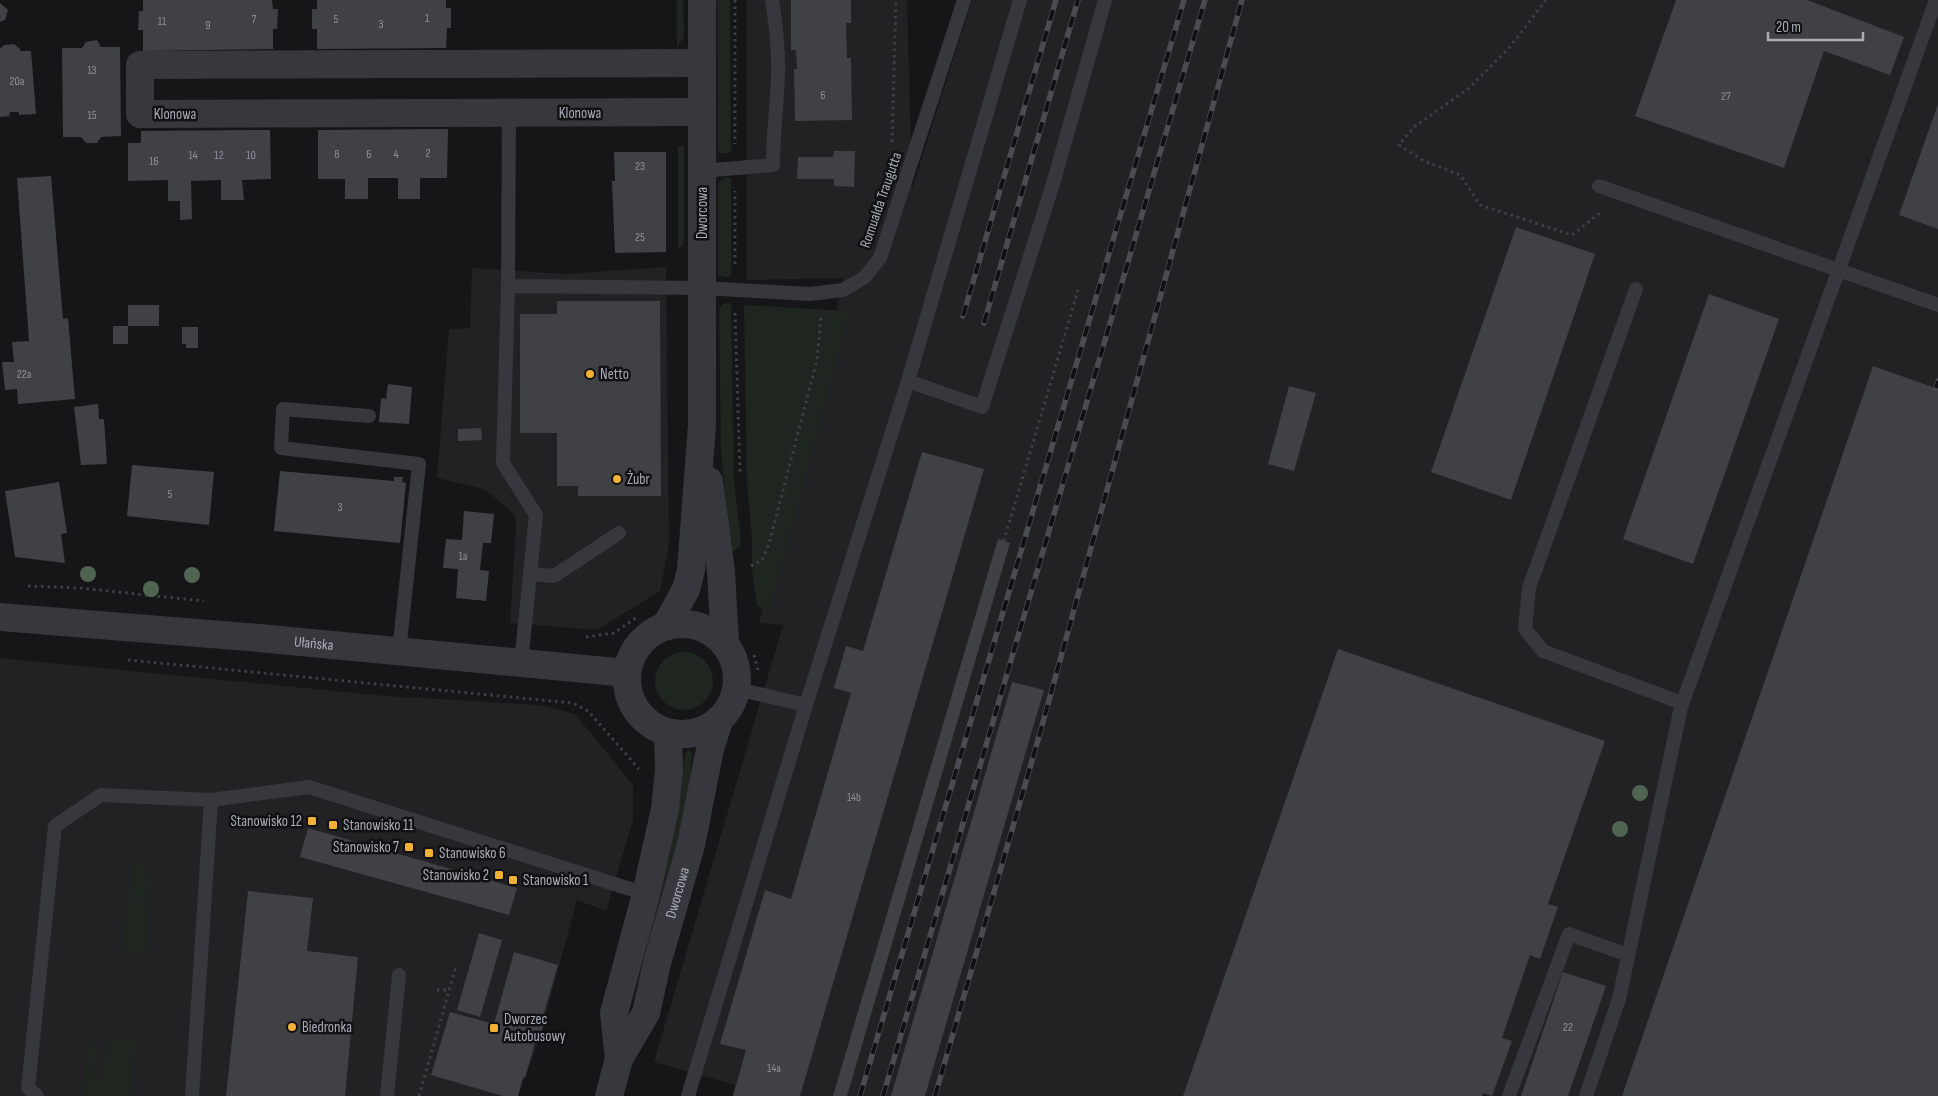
<svg xmlns="http://www.w3.org/2000/svg" width="1938" height="1096" viewBox="0 0 1938 1096" font-family="'Sofia Sans Condensed',sans-serif">
  <style>
    .built { fill: #222225 }
    .green { fill: #1e261f }
    .building { fill: #404145 }
    .lines { fill: none; stroke-linecap: round; stroke-linejoin: round }
    .path { stroke: #3d3f44; stroke-width: 3; stroke-dasharray: 2.5 4; stroke-linecap: butt }
    .service { stroke: #37383d; stroke-width: 14 }
    .minor { stroke: #37383d; stroke-width: 28 }
    .tertiary { stroke: #37383d; stroke-width: 28 }
    .rail-casing { stroke: #4a4c52; stroke-width: 5.5 }
    .rail { stroke: #111113; stroke-width: 4; stroke-dasharray: 11; stroke-linecap: butt }
    .tree { fill: #506452 }
    .poi-dot { fill: #f2b134; stroke: #111113; stroke-width: 2 }
    .labels { text-anchor: middle; dominant-baseline: central; stroke-width: 5; stroke-linejoin: round; paint-order: stroke }
    .number-label { font-size: 12px; fill: #8e929b }
    .street-label { font-size: 15px; fill: #a8adb8; stroke: #111113 }
    .poi-label { font-size: 15px; fill: #a8adb8; stroke: #111113; text-anchor: start }
  </style>
  <rect width="100%" height="100%" fill="#161618"/>
  <path class="built" d="M747,0h160l5,189 60,-189h966v1096h-1205l2,-11 -81,-23 129,-437 -24,-2 74,-293 10,-52 -96,2z
    M666,267l3,277 -9,47 -63,39 -87,-7 6,-97 -2,-12 -30,-25 -47,-11 12,-149 21,-1 2,-60 92,6z
    M0,658l386,38 154,9 35,9 58,71v35l-27,91 -29,-11 -38,140 -21,56h-518z"/>
  <path class="green" d="M677,0h6l1,37 -7,11z
    M717,0h13l1,153h-13z
    M678,146h6v93l-1,6 -5,3z
    M724,178h7v99h-8l-5,-3v-91z
    M731,303l3,178 7,60 -1,6 -9,5 -10,-102 -2,-142 4,-4z
    M744,305l105,6 -80,299 -12,-4 -5,-36v-32l-5,-54z
    M655 681a29 29 0 1 1 58 0a29 29 0 1 1-58 0Z
    M689,750l3,3 -2,44 -39,150 -8,-2 33,-130 9,-61z
    M134,856l17,20 -5,76 -24,-3z
    M117,1039l19,1 -7,56h-45l5,-55 7,2 -3,35 10,1 4,-34z"/>
  <path class="building" d="M143,0h129l1,9h5l-1,20h-4v20l-130,2v-21h-5l1,-19h4z
    M317,0h129v8h5v20h-4l-1,20 -129,1v-20h-5v-20h5z
    M791,0h60v23h-5l1,35h4l1,62 -57,1 -1,-52h3l-1,-19h-5z
    M1676,0h131l97,37 -14,38 -66,-24 -40,117 -149,-52z
    M0,3l8,7 -3,10 -5,2z
    M97,40l4,7h19l1,89 -20,1 -4,6h-11l-5,-6h-18l-1,-89h20l4,-6z
    M14,44l6,5v2h11l5,63 -17,1v-3h-9l-1,4 -9,1v-68l4,-4z
    M1938,104v125l-39,-14z
    M448,129l-1,49h-27v21h-22v-21h-30v21h-23v-20h-27v-49z
    M270,130l1,49 -29,1 2,20h-23v-20l-30,1 1,38 -12,1v-19h-12v-21l-40,1v-38h13v-12z
    M834,151h21l-1,36 -20,-1v-7h-37l1,-22h35z
    M614,152h52v100l-51,1 -3,-72h3z
    M51,176l12,143 5,-1 7,81 -57,5 -1,-15 -12,1 -3,-28h12l-2,-20 17,-1 -12,-163z
    M1516,227l79,27 -84,246 -80,-28z
    M1709,294l70,25 -86,245 -70,-25z
    M557,301h103l1,195h-83v-10h-21v-53h-37v-119h37z
    M128,305h31v21h-31z
    M113,326h15v18h-15z
    M182,327h16v21h-12v-4h-4z
    M1873,366l65,23v707h-316z
    M388,384l24,3 -3,37 -30,-2 2,-24 5,1z
    M1289,386l27,7 -22,78 -26,-7z
    M98,404l1,15h5l3,45 -26,1 -7,-58z
    M481,428l1,12 -24,1v-12z
    M922,452l62,17 -184,627h-67l13,-46 -26,-6 45,-154 26,9 60,-206 -17,-5 12,-42 17,5z
    M132,465l82,7 -5,53 -82,-9z
    M280,471l114,10v-4h9l-1,5 4,1 -6,60 -126,-12z
    M59,482l8,51 -6,1 4,29 -50,-6 -10,-66z
    M464,511l30,3 -3,29h-8l-3,27 9,1 -3,30 -30,-3 2,-29 -15,-1 3,-29 16,1z
    M998,539l12,4 -163,553h-14z
    M1338,649l267,92 -57,163 10,3 -18,52 -10,-4 -28,83 10,3 -20,55 -9,-3 -1,3h-299z
    M1012,682l32,8 -119,406h-34z
    M308,828l209,60 -8,27 -209,-58z
    M248,891l65,7 -6,53 51,6 -13,139h-119z
    M479,933l23,7 -22,77 -23,-7z
    M514,952l44,13 -17,58 3,1 -5,16 -3,-1 -11,39 -2,-1 -5,19h-15l-72,-21 19,-63 44,12z
    M1563,972l43,14 -38,110h-47z"/>
  <g class="lines">
    <path class="path" d="M735,0v144
      M1546,0l-36,47 -42,42 -54,38 -15,18 25,16 36,14 20,30 92,30 29,-23
      M892,142l4,-142
      M735,264v-73
      M735,313l5,161
      M751,566l11,-6 7,-16 48,-184 4,-43
      M28,586l51,2 125,13
      M586,637l28,-4 23,-16
      M754,655l4,15
      M128,660l445,43 15,8 51,58
      M437,990h12
      M419,1096l37,-130
      M840,1096l238,-806"/>
    <path class="service" d="M702,171l71,-6c0,-30 4,-59 5,-89 1,-25 -2,-50 -6,-76
      M1599,186l339,119
      M508,286l1,-173
      M1636,289l-107,299 -4,41 18,22 139,52
      M908,381l74,26 71,-223 52,-184
      M369,416l-86,-7 -2,39 138,16 -20,188
      M531,574l23,2 65,-43
      M521,663l15,-148 -33,-52 5,-177 194,2 108,6 33,-4 22,-13 15,-19 84,-258
      M737,689l69,16
      M37,1096l-9,-8 27,-262 46,-31 110,5
      M192,1096l19,-296 98,-13 337,107
      M387,1096l12,-121
      M688,1096l118,-391 102,-324 112,-381
      M1509,1096l60,-162 59,21
      M1586,1096l33,-97 62,-292 255,-707"/>
    <g class="minor">
      <path d="M702,112l-562,2v-49l562,-2"/>
      <path id="s1" d="M0,617l259,21 368,35"/>
    </g>
    <g class="tertiary">
      <path d="M709,481l12,90 4,73"/>
      <circle cx="682" cy="679" r="55"/>
      <path d="M666,626l20,-37 5,-19 11,-145v-425"/>
      <path d="M619,1059l-5,-46 32,-119 19,-85 4,-39 -1,-37"/>
      <path id="s2" d="M609,1096l10,-37 27,-46 11,-50 34,-118 19,-96 9,-29"/>
    </g>
    <defs>
      <path id="rail" d="M963,316l93,-316
        M984,323l94,-323
        M1936,388l2,-7
        M860,1096l324,-1096
        M883,1096l322,-1096
        M935,1096l105,-363 202,-733"/>
    </defs>
    <use href="#rail" class="rail-casing"/>
    <use href="#rail" class="rail"/>
  </g>
  <g class="tree">
    <circle cx="88" cy="574" r="8"/>
    <circle cx="192" cy="575" r="8"/>
    <circle cx="151" cy="589" r="8"/>
    <circle cx="1640" cy="793" r="8"/>
    <circle cx="1620" cy="829" r="8"/>
  </g>
  <g class="poi-dot">
    <circle cx="590" cy="374" r="5"/>
    <circle cx="617" cy="479" r="5"/>
    <rect x="307" y="816" width="10" height="10" rx="2.5"/>
    <rect x="328" y="820" width="10" height="10" rx="2.5"/>
    <rect x="404" y="842" width="10" height="10" rx="2.5"/>
    <rect x="424" y="848" width="10" height="10" rx="2.5"/>
    <rect x="494" y="870" width="10" height="10" rx="2.5"/>
    <rect x="508" y="875" width="10" height="10" rx="2.5"/>
    <circle cx="292" cy="1027" r="5"/>
    <rect x="489" y="1023" width="10" height="10" rx="2.5"/>
  </g>
  <g class="labels">
    <g class="number-label">
      <text x="427" y="18">1</text>
      <text x="254" y="19">7</text>
      <text x="336" y="19">5</text>
      <text x="162" y="21">11</text>
      <text x="381" y="24">3</text>
      <text x="208" y="25">9</text>
      <text x="92" y="70">13</text>
      <text x="17" y="81">20a</text>
      <text x="823" y="95">6</text>
      <text x="1726" y="96">27</text>
      <text x="92" y="115">15</text>
      <text x="428" y="153">2</text>
      <text x="337" y="154">8</text>
      <text x="369" y="154">6</text>
      <text x="396" y="154">4</text>
      <text x="193" y="155">14</text>
      <text x="219" y="155">12</text>
      <text x="251" y="155">10</text>
      <text x="154" y="161">16</text>
      <text x="640" y="166">23</text>
      <text x="640" y="237">25</text>
      <text x="24" y="374">22a</text>
      <text x="170" y="494">5</text>
      <text x="340" y="507">3</text>
      <text x="463" y="556">1a</text>
      <text x="854" y="797">14b</text>
      <text x="1568" y="1027">22</text>
      <text x="774" y="1068">14a</text>
    </g>
    <g class="street-label">
      <text x="580" y="113">Klonowa</text>
      <text x="175" y="114">Klonowa</text>
      <text transform="translate(881 200) rotate(-71)">Romualda Traugutta</text>
      <text transform="translate(702 213) rotate(-90)">Dworcowa</text>
      <text stroke="none"><textPath href="#s1" startOffset="315">Ułańska</textPath></text>
      <text stroke="none"><textPath href="#s2" startOffset="216">Dworcowa</textPath></text>
    </g>
    <g class="poi-label">
      <text x="600" y="374">Netto</text>
      <text x="627" y="479">Żubr</text>
      <text x="302" y="821" text-anchor="end">Stanowisko 12</text>
      <text x="343" y="825">Stanowisko 11</text>
      <text x="399" y="847" text-anchor="end">Stanowisko 7</text>
      <text x="439" y="853">Stanowisko 6</text>
      <text x="489" y="875" text-anchor="end">Stanowisko 2</text>
      <text x="523" y="880">Stanowisko 1</text>
      <text x="504" y="1019">Dworzec<tspan x="504" dy="17">Autobusowy</tspan></text>
      <text x="302" y="1027">Biedronka</text>
    </g>
  </g>
  <path d="M1768 32v8h95v-8" fill="none" stroke="#a8adb8" stroke-width="2.5"/>
  <text x="1776" y="32" font-size="15" fill="#a8adb8" stroke="#111113" stroke-width="4" paint-order="stroke">20 m</text>
</svg>
